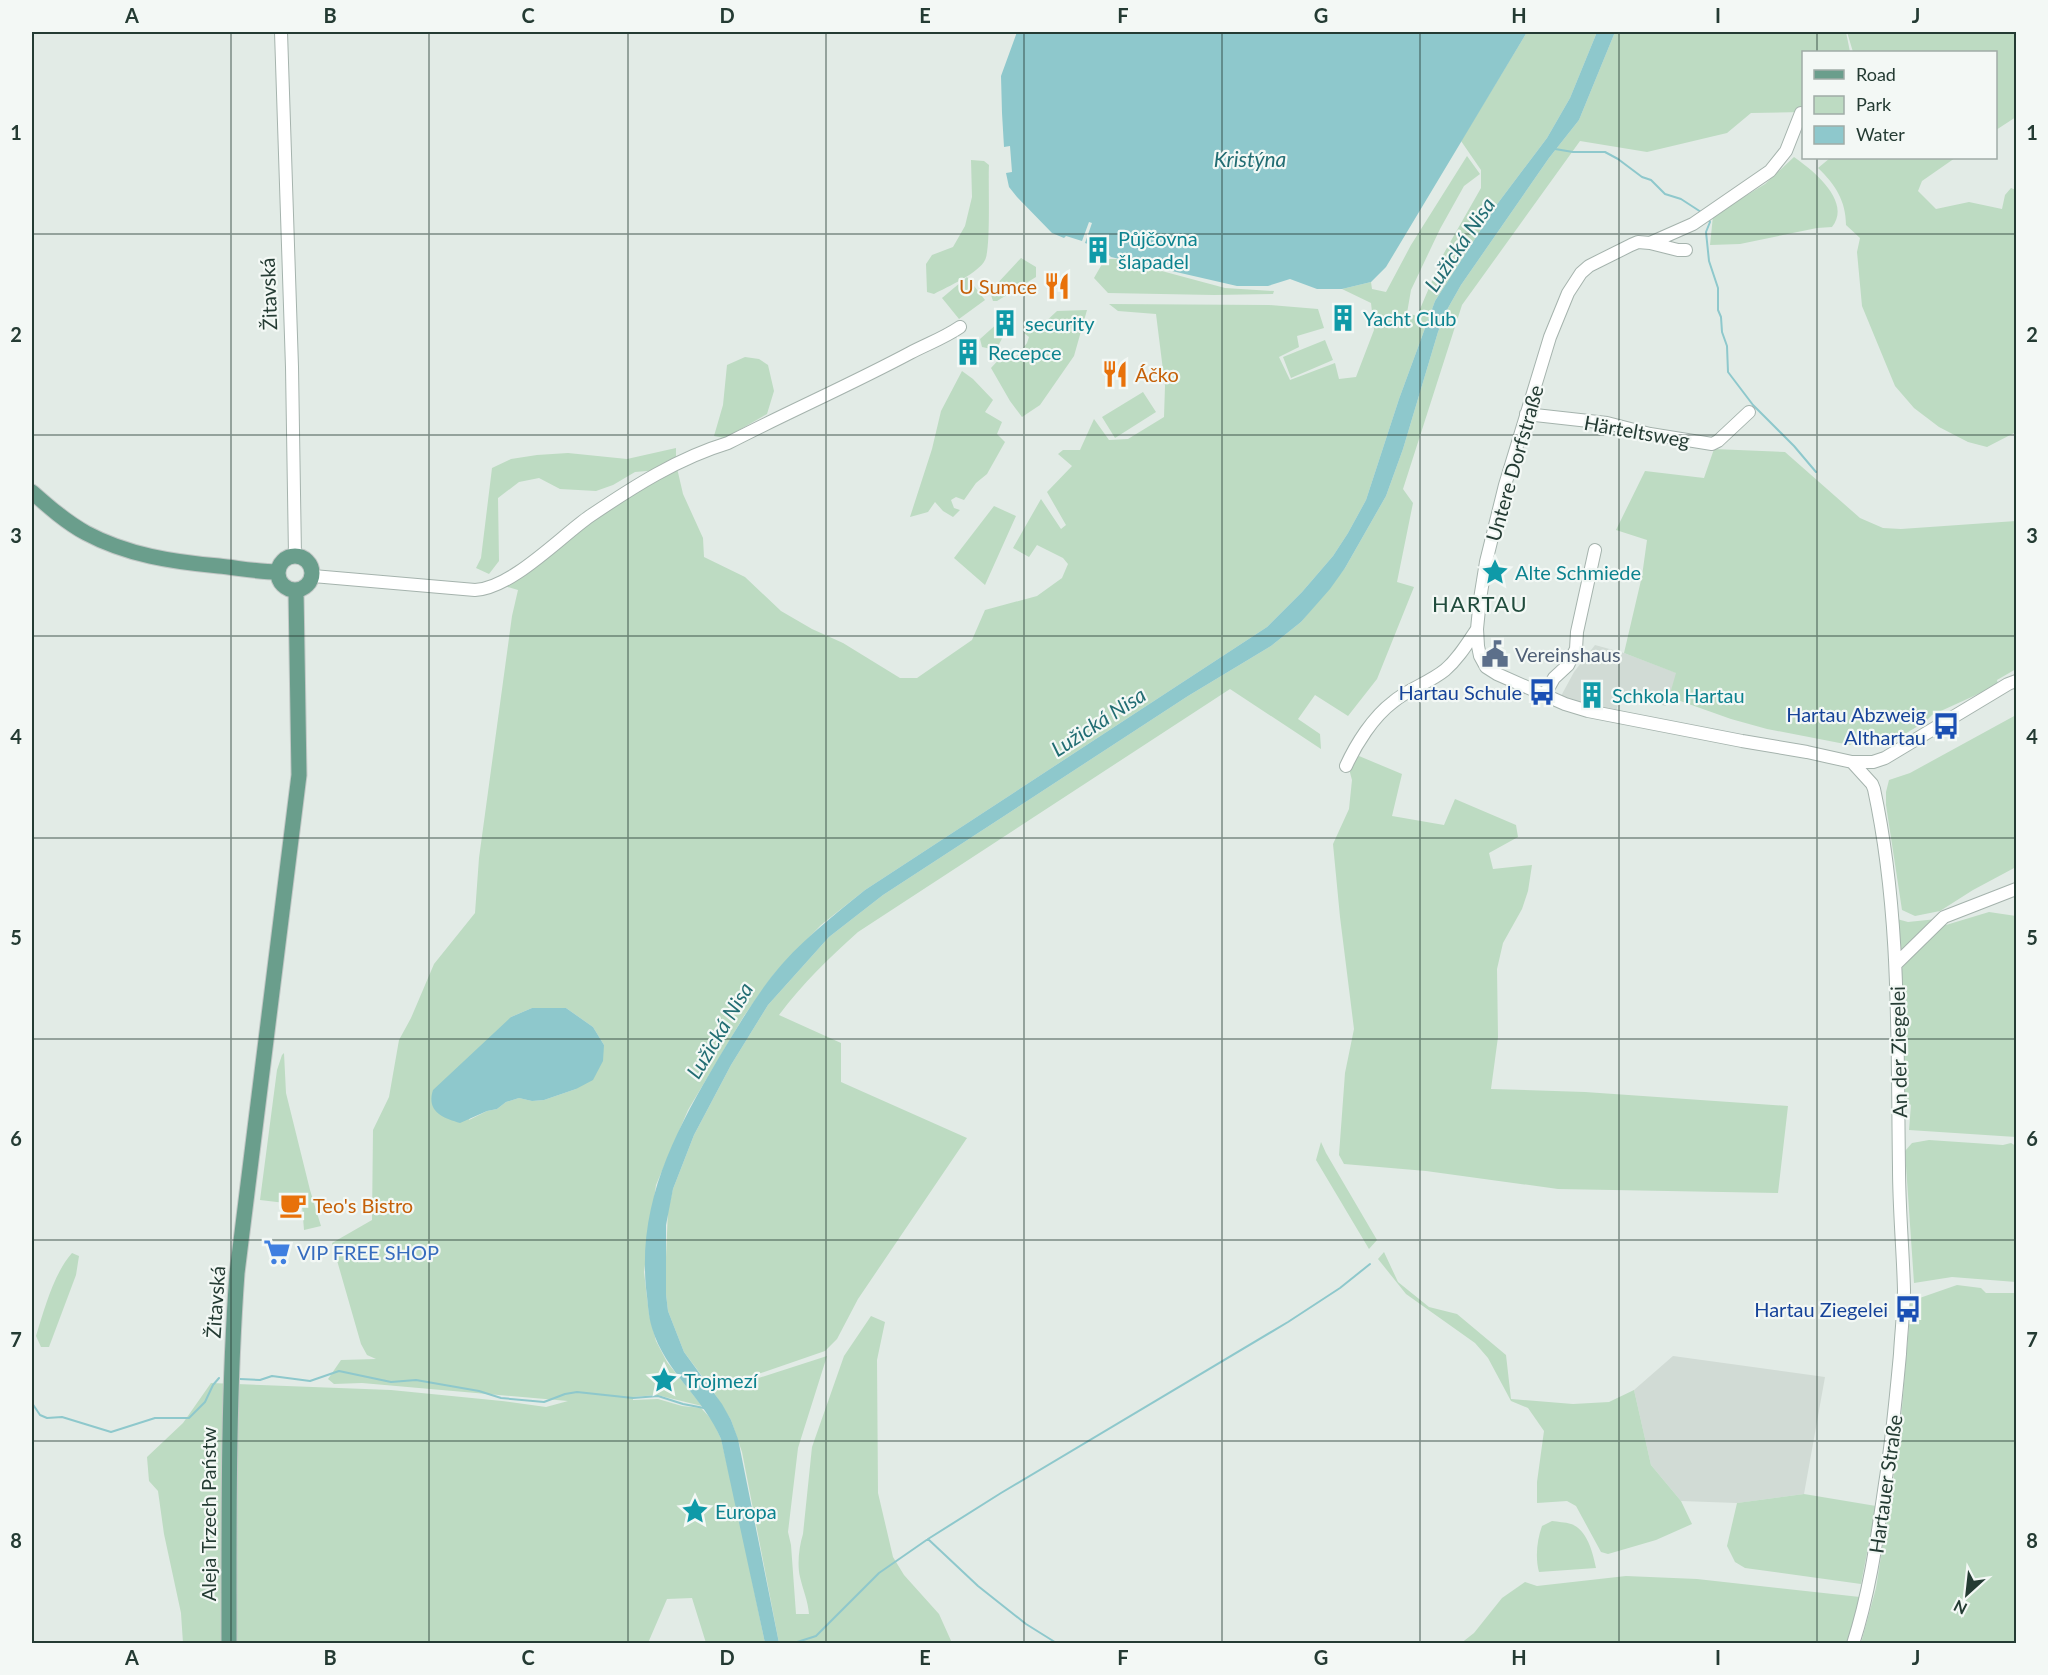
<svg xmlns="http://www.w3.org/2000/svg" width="2048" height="1675" viewBox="0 0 2048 1675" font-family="Lato,sans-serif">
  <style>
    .built { fill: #d1dbd5 }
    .green { fill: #bddbc2; fill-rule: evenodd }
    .water { fill: #8ec8cc }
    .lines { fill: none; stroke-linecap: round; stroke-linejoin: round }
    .stream { stroke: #8ec8cc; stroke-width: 2 }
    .minor-casing { stroke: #a5b3ad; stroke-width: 14 }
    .major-casing { stroke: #c2c8c6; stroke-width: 17 }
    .minor { stroke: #fff; stroke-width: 12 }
    .major { stroke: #6a9e8c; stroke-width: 15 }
    .grid { fill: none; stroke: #243b33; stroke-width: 1.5; stroke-opacity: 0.55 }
    .labels { text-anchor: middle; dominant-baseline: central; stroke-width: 4.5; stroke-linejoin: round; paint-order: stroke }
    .culture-label { font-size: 20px; fill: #0d838f; stroke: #f3f8f5; text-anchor: start }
    .food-label { font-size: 20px; fill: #c56008; stroke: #f3f8f5; text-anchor: start }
    .street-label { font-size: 20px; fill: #243b33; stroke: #f3f8f5 }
    .service-label { font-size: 20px; fill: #4e5e75; stroke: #f3f8f5; text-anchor: start }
    .transit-label { font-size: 20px; fill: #164399; stroke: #f3f8f5; text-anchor: end }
    .shop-label { font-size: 20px; fill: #366cbe; stroke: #f3f8f5; text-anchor: start }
    .water-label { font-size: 21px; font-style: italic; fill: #226d73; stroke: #f3f8f5 }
    .quarter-label { font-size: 22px; letter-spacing: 1.5px; fill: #214c3d; stroke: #f3f8f5 }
    .neatline { fill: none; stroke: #243b33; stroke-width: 2 }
    .grid-label { font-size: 20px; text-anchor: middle; font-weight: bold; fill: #243b33 }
  </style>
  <rect width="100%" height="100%" fill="#e2ebe6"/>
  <path class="built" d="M1595,645l29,8 53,20 -11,33 -45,-11 -5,16 -28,-6 -27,-9 13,-24z
    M1673,1356l152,21 -21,117 -67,9 -56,-2 -30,-36 -17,-75z"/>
  <path class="green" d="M1527,32h70l-27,66 -23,40 -49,65 -63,98 -36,98 -33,101 -18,33 -15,23 -31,36 -35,35 -402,263 -44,35 -48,50 -29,41 -56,94 -32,75 -12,87 5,42 7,27 11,21 35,44 -45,-11 -24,2v3l25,-1 24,7 19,2 12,13 8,18 14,59 30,145h-59l-14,-45 -25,1 -19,44h-465l-2,-30 -17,-79 -6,-43 -9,-10 -2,-24 36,-34 28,-40 180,7 111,11 44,6 22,-6 -206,-18 -28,1 -6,-5 13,-19 35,-1 -9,-4 -6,-11 -29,-101 40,-23 1,-90 16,-33 10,-57 12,-22 23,-54 41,-51 4,-55 33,-242 6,-26 -17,-5 89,-66 87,-51 6,26 20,44 1,19 41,20 36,34 31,18 31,14 57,35h17l55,-38 13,-30 52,-14 25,-18 6,-14 -5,-6 -26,-13 -8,12 -16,-9 28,-49 20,30 5,-4 -19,-33 25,-26 -14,-12 5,-4h17l14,-31 15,21 19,-1 36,-22 1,-31 -9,-72 -38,-3 -9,-7 160,1 49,4 6,19 -27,8 2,11 -20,10 11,23 45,-17 4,16 17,-2 18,-47 -3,-27 -29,-14 29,-7 1,7 14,3 25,-47 56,-89 13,18 -16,12 -24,43 -29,61 -4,23 10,3 27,-63 37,-65v-18l-20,-29zM532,1008h34l27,19 11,18 -28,44 -32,11 -12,1 -13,-3 -13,4 -9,7 -10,2 -18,9 42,-103z
    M1615,32h231l4,20h-46l-1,60 -52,1 -24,20 -80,19 -67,-11 -118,164 -59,184 10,14 -16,79 17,5 -37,92 -29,37 -33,-21 -17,24 22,15 1,15 -91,-60 -372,243c-29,26 -55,51 -79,83l62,28v39l126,56 -109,161 -21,40 -12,12 -87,30 -30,3 -24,-32 -16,-41 -2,-17v-37l2,-47 5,-21 21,-54 37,-70 37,-60 61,-68 54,-42 305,-199 83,-50 30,-24 44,-54 41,-72 17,-47 35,-117 10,-24 13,-23 88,-127 30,-38z
    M1847,32h169v85l-20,13v-78h-143z
    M1794,157c20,14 58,45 38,70l-15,1 -77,16 -30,1 3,-29 52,-32z
    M1830,158h125l-33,23 -4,10 18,18 33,-7 33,7 3,-14 6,-7 5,2v242l-29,15 -19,-5 -29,-15 -25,-19 -19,-22 -33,-80 -5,-54 3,-14 -14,-13c0,-24 -11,-41 -28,-57z
    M971,160l13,1 5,4c-1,17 2,84 -4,95 -6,13 -38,27 -51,34l-7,-2 -1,-28 6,-9 21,-8 12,-21 7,-29z
    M1021,258l15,9v10l-39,24h-4l-2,-6 3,-8z
    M1107,259h10l108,29 49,3 -1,3 -59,1 -106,-2 -14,-15 8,-14z
    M967,277l18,23 -26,19 -17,-21z
    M1087,310l-13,46 -34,49 -18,12 -12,-16 -19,-33 11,-12 13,2 12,-15 2,-6 -5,-4 3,-5 14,-2 16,-15z
    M999,322l5,5h4l-12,23 -14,-3 -2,-8z
    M1325,340l8,20 -42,18 -8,-21z
    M745,357l14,2 9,6 6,26 -7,23 -42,24 -11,-2 9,-31 4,-40z
    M962,371l11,8 20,21 -8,12 17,10 -5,12 8,8 -18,32 -11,9 -12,17 -8,-3 -5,3 3,8 6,2 -7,7 -10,-6 -8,-9 -7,10 -18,5 22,-68 9,-38z
    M1143,392l13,20 -41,26 -13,-21z
    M676,448v14l-17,8 -24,2 -22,13 -17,6 -36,-2 -21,-11 -20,4 -21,16 1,63 -10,13 -13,-6 5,-10 11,-90 19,-9 26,-4 31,-2 59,6z
    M1714,449l71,3 75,66 23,10 18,1 115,-8v148l-19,11 1,5 -66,30 -7,7 -39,23 -9,-11 -9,-1 -18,12 -83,-16 -36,-10 -62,-22 7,-24 -52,-20 18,-77 5,-36 -31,-10 29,-59 59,7z
    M994,506l22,10 -31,69 -31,-27z
    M2016,715v152l-43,23 -33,21 -25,5 -13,-6 -16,-105v-13l3,-12 21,-7z
    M1359,756l43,18 -10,42 52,9 11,-26 61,26 2,12 -29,16 4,16 39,-4 -4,26 -6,18 -19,34 -6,26 1,68 -7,52 94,3 203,14 -10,87 -220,-4 -132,-18 -82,-7 -5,-9 6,-82 9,-44 -14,-112 -7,-73 16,-35 3,-29 -3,-11 3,-7z
    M1989,912l27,4v221l-107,-7 2,-25 -8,-6 -1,-18v-112l2,-9 38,-37 4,2z
    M1897,919l11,3 29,-3 -36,36z
    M284,1053l2,40 24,97 11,36 -17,4 -2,-25 -42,-5 17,-130 5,-15z
    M1929,1140l74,5 8,-2 5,3v136l-64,-5 -38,6 -9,-132 7,-8z
    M1321,1142l5,11 51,87 -8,9 -53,-89z
    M1384,1252l14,30 31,25 28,7 49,41 5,44 62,5 36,-2 25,-12 17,75 30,36 11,23 -36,16 -48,14 -7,-2 -25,-46 -9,-5 -30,2v-21l7,-51 -16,-23 -17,-7 -23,-43 -13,-15 -69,-49 -28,-35z
    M72,1253l7,3 -3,19 -27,72h-8l-5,-11c8,-26 18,-63 36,-83z
    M1957,1285l24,3 5,5h30v350h-155l15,-55 23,-145 12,-142z
    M871,1316l14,6 -8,38 1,133 15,64 11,18 35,39 13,29h-173l-37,-191 -11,-32 -18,-29 24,-6 90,-29 -29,92 -10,84 3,13 5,69h13c-1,-13 -6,-24 -9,-37 -3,-13 -1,-30 3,-43l9,-87 32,-91z
    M1804,1494l72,12 -15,78 -116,-16 -10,-6 -8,-16 10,-43z
    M1552,1521c6,1 13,1 19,3 16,5 22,29 25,44l-57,4c-4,-15 -2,-32 3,-46z
    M1626,1576l71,3 163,18 -12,46 -388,1 14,-11 28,-35 23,-16 12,4z"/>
  <path class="water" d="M1017,32h510l-141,235 -15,15 -29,7h-25l-27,-10 -22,7h-31l-126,-29 -8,-8 -18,-6 7,-20 -3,-1 -7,19 -16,-5 -2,2 -12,-5 -35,-36 -8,-10 -3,-14 6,-1 -2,-26 -6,1 -2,-34 -1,-37z
    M1597,32h18l-36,88 -30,38 -88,127 -13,23 -10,24 -35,117 -17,47 -41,72 -15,21 -29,33 -30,24 -83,50 -305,199 -54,42 -61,68 -37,60 -37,70 -21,54 -7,36v69l2,17 16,41 38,52 9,16 7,19 41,204h-14l-44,-204c-17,-41 -56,-67 -69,-111 -4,-13 -4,-26 -6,-40 -8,-87 29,-156 72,-229 17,-28 34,-57 54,-83 26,-33 61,-60 93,-86l402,-263 35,-35 31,-36 15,-23 18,-33 33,-101 36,-98 63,-98 49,-65 23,-40z
    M532,1008h34l27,19 11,18 -1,16 -10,19 -17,9 -32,11 -12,1 -13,-3 -13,4 -9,7 -10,2 -27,12c-17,-5 -34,-11 -27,-33l78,-73z"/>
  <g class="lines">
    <path class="stream" d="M1555,149l18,3h32l13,7 24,18 9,3 14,14 16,5 20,13
      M1708,218l2,4 -4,10 3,29 9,27v22l3,7 1,15 5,14 1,26 25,33 41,41 22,26
      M240,1379l20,1 12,-4 38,5 29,-10 52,11 25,-2 63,11 22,7 43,4 21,-8 12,-2 56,6 25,-2 25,8 21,4
      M32,1403l8,12 7,3 15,-1 49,15 44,-14h34l16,-16 8,-17 6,-7
      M928,1539l50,47 48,38 32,20
      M791,1644l25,-8 63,-63 49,-34 73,-46 287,-171 52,-34 30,-24"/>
    <defs>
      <path id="minor" d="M281,32l11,335 3,189
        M1801,113l-15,38 -16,20 -77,53 -43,19 -12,-1 -7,3 -42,21 -8,7 -13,20 -18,44 -45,148 -19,77 -6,37 -3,30 1,17 2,10 6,11 11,7 68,30 23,7 154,30 65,11 45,10h21l12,-4 123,-74 8,-3
        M1650,243l28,7h8
        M1526,414l81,9 43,11 62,10 6,-3 31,-29
        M313,576l162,14c37,-2 85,-53 115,-74 43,-29 88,-58 138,-73 60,-31 122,-58 182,-90 17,-9 34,-15 50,-26
        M1544,696l10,-18 14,-13 8,-16 1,-17 18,-82
        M1852,762l20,22 2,5c27,125 23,253 25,379 0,41 4,82 5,122 0,21 -3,43 -4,64 -4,43 -8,87 -15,130 -8,54 -15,107 -32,160
        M1346,766c10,-22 27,-49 47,-64 15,-13 36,-19 52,-32 13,-11 22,-26 32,-41
        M1896,964l48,-47 72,-28"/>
      <path id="major" d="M32,492c17,15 34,30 54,41 41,22 87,29 133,33 19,2 40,6 59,6
        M278 573a17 17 0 1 1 34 0a17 17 0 1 1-34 0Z
        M229,1644c0,-124 -1,-248 8,-371l62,-498 -3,-184"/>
    </defs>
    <use href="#minor" class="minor-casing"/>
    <use href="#major" class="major-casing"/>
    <use href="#minor" class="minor"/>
    <use href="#major" class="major"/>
  </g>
  <path class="grid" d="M231,32v1612M429,32v1612M628,32v1612M826,32v1612M1024,32v1612M1222,32v1612M1420,32v1612M1619,32v1612M1817,32v20M1817,158v1486M32,234h1984M32,435h1984M32,636h1984M32,838h1984M32,1039h1984M32,1240h1984M32,1441h1984"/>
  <defs>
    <symbol id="building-bare" viewBox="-9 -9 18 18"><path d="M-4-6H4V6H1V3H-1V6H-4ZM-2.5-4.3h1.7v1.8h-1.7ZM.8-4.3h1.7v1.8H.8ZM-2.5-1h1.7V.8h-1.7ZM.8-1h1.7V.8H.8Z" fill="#0f9aa8" stroke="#f3f8f5" stroke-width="2.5" paint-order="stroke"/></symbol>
    <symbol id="restaurant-bare" viewBox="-9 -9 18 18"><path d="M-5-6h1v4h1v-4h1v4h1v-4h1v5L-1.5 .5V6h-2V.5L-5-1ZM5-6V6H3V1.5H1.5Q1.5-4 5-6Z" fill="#e8710a" stroke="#f3f8f5" stroke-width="2.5" paint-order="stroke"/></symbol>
    <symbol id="sight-bare" viewBox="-9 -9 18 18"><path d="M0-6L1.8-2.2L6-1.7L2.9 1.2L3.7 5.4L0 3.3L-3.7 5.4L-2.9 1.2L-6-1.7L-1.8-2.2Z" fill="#0f9aa8" stroke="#f3f8f5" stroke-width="2.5" paint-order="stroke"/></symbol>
    <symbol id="civic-bare" viewBox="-9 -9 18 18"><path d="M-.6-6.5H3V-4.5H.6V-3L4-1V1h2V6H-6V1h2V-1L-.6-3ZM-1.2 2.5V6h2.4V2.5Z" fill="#5c6f8a" stroke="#f3f8f5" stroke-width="2.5" paint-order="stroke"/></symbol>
    <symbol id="bus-bare" viewBox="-9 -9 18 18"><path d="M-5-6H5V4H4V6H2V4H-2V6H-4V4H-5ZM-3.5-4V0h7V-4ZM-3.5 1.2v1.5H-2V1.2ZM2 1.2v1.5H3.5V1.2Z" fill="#1a4fb4" stroke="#f3f8f5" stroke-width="2.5" paint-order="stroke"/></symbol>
    <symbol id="cafe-bare" viewBox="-9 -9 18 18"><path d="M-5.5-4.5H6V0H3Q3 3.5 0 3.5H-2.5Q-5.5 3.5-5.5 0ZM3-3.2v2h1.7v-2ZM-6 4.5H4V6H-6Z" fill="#e8710a" stroke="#f3f8f5" stroke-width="2.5" paint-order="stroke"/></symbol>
    <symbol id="supermarket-bare" viewBox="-9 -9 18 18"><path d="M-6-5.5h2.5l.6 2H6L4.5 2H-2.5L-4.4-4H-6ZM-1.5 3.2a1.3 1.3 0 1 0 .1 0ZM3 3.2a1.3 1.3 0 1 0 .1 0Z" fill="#3f7fe0" stroke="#f3f8f5" stroke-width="2.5" paint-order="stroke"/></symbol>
  </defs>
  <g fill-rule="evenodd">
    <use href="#building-bare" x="1079" y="231" width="38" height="38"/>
    <use href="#restaurant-bare" x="1038" y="267" width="38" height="38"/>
    <use href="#building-bare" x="1324" y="299" width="38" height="38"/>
    <use href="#building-bare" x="986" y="304" width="38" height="38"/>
    <use href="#building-bare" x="949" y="333" width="38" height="38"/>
    <use href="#restaurant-bare" x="1096" y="355" width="38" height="38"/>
    <use href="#sight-bare" x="1476" y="553" width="38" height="38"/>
    <use href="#civic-bare" x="1476" y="635" width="38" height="38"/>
    <use href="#bus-bare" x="1523" y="673" width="38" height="38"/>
    <use href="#building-bare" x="1573" y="676" width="38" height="38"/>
    <use href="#bus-bare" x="1927" y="707" width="38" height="38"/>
    <use href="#cafe-bare" x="274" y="1186" width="38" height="38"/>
    <use href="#supermarket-bare" x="258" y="1233" width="38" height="38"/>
    <use href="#bus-bare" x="1889" y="1290" width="38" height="38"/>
    <use href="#sight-bare" x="645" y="1361" width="38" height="38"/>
    <use href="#sight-bare" x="676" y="1492" width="38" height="38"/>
  </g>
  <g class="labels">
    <g class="culture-label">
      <text x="1118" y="238">Půjčovna<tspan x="1118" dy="23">šlapadel</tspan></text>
      <text x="1363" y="318">Yacht Club</text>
      <text x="1025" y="323">security</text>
      <text x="988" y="352">Recepce</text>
      <text x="1515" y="572">Alte Schmiede</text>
      <text x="1612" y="695">Schkola Hartau</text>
      <text x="684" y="1380">Trojmezí</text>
      <text x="715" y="1511">Europa</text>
    </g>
    <g class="food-label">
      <text x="1037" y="286" text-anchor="end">U Sumce</text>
      <text x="1135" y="374">Áčko</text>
      <text x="313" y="1205">Teo's Bistro</text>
    </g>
    <g class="street-label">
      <text transform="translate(268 294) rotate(-92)">Žitavská</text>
      <text transform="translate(1637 431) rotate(10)">Härteltsweg</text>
      <text transform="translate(1514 463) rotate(-74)">Untere Dorfstraße</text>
      <text transform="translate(1898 1052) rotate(-91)">An der Ziegelei</text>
      <text transform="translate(215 1302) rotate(-86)">Žitavská</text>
      <text transform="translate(1885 1484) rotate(-82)">Hartauer Straße</text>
      <text transform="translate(208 1514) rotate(-90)">Aleja Trzech Państw</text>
    </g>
    <g class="service-label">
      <text x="1515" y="654">Vereinshaus</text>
    </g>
    <g class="transit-label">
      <text x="1522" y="692">Hartau Schule</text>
      <text x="1926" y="714">Hartau Abzweig<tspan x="1926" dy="23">Althartau</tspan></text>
      <text x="1888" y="1309">Hartau Ziegelei</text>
    </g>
    <g class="shop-label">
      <text x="297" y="1252">VIP FREE SHOP</text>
    </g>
    <g class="water-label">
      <text x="1250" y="158">Kristýna</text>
      <text transform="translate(1459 244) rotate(-56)">Lužická Nisa</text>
      <text transform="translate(1098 721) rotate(-33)">Lužická Nisa</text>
      <text transform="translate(719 1030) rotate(-59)">Lužická Nisa</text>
    </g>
    <g class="quarter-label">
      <text x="1480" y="603">HARTAU</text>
    </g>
  </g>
  <rect width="2048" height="1675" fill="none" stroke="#f3f8f5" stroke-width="66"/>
  <rect x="1802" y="51" width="195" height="108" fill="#f3f8f5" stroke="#a0aca7" stroke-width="1.5"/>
  <rect x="1814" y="70" width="30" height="9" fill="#6a9e8c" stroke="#a0aca7" stroke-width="1.5"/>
  <text x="1856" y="81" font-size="18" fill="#243b33">Road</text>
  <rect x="1814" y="96" width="30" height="18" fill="#bddbc2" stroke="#a0aca7" stroke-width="1.5"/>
  <text x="1856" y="111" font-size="18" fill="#243b33">Park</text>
  <rect x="1814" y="126" width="30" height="18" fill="#8ec8cc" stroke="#a0aca7" stroke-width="1.5"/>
  <text x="1856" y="141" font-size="18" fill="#243b33">Water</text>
  <g transform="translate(1967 1594) rotate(207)" stroke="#f3f8f5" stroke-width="4.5" paint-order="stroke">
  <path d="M0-4.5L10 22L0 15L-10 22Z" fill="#243b33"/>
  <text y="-9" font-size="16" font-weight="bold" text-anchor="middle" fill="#243b33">N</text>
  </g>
  <rect x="33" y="33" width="1982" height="1609" class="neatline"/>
  <g class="grid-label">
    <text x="132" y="23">A</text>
    <text x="330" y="23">B</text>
    <text x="528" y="23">C</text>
    <text x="727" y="23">D</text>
    <text x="925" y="23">E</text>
    <text x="1123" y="23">F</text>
    <text x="1321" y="23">G</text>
    <text x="1519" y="23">H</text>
    <text x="1718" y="23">I</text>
    <text x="1916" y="23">J</text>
    <text x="16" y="140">1</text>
    <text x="2032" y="140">1</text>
    <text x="16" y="342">2</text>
    <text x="2032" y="342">2</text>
    <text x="16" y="543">3</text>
    <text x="2032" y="543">3</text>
    <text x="16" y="744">4</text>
    <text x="2032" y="744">4</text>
    <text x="16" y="945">5</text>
    <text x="2032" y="945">5</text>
    <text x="16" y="1146">6</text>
    <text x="2032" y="1146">6</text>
    <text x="16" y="1347">7</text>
    <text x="2032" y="1347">7</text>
    <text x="16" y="1548">8</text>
    <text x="2032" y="1548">8</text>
    <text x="132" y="1665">A</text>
    <text x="330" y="1665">B</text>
    <text x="528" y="1665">C</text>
    <text x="727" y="1665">D</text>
    <text x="925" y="1665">E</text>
    <text x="1123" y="1665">F</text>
    <text x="1321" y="1665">G</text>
    <text x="1519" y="1665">H</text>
    <text x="1718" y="1665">I</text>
    <text x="1916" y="1665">J</text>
  </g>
</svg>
